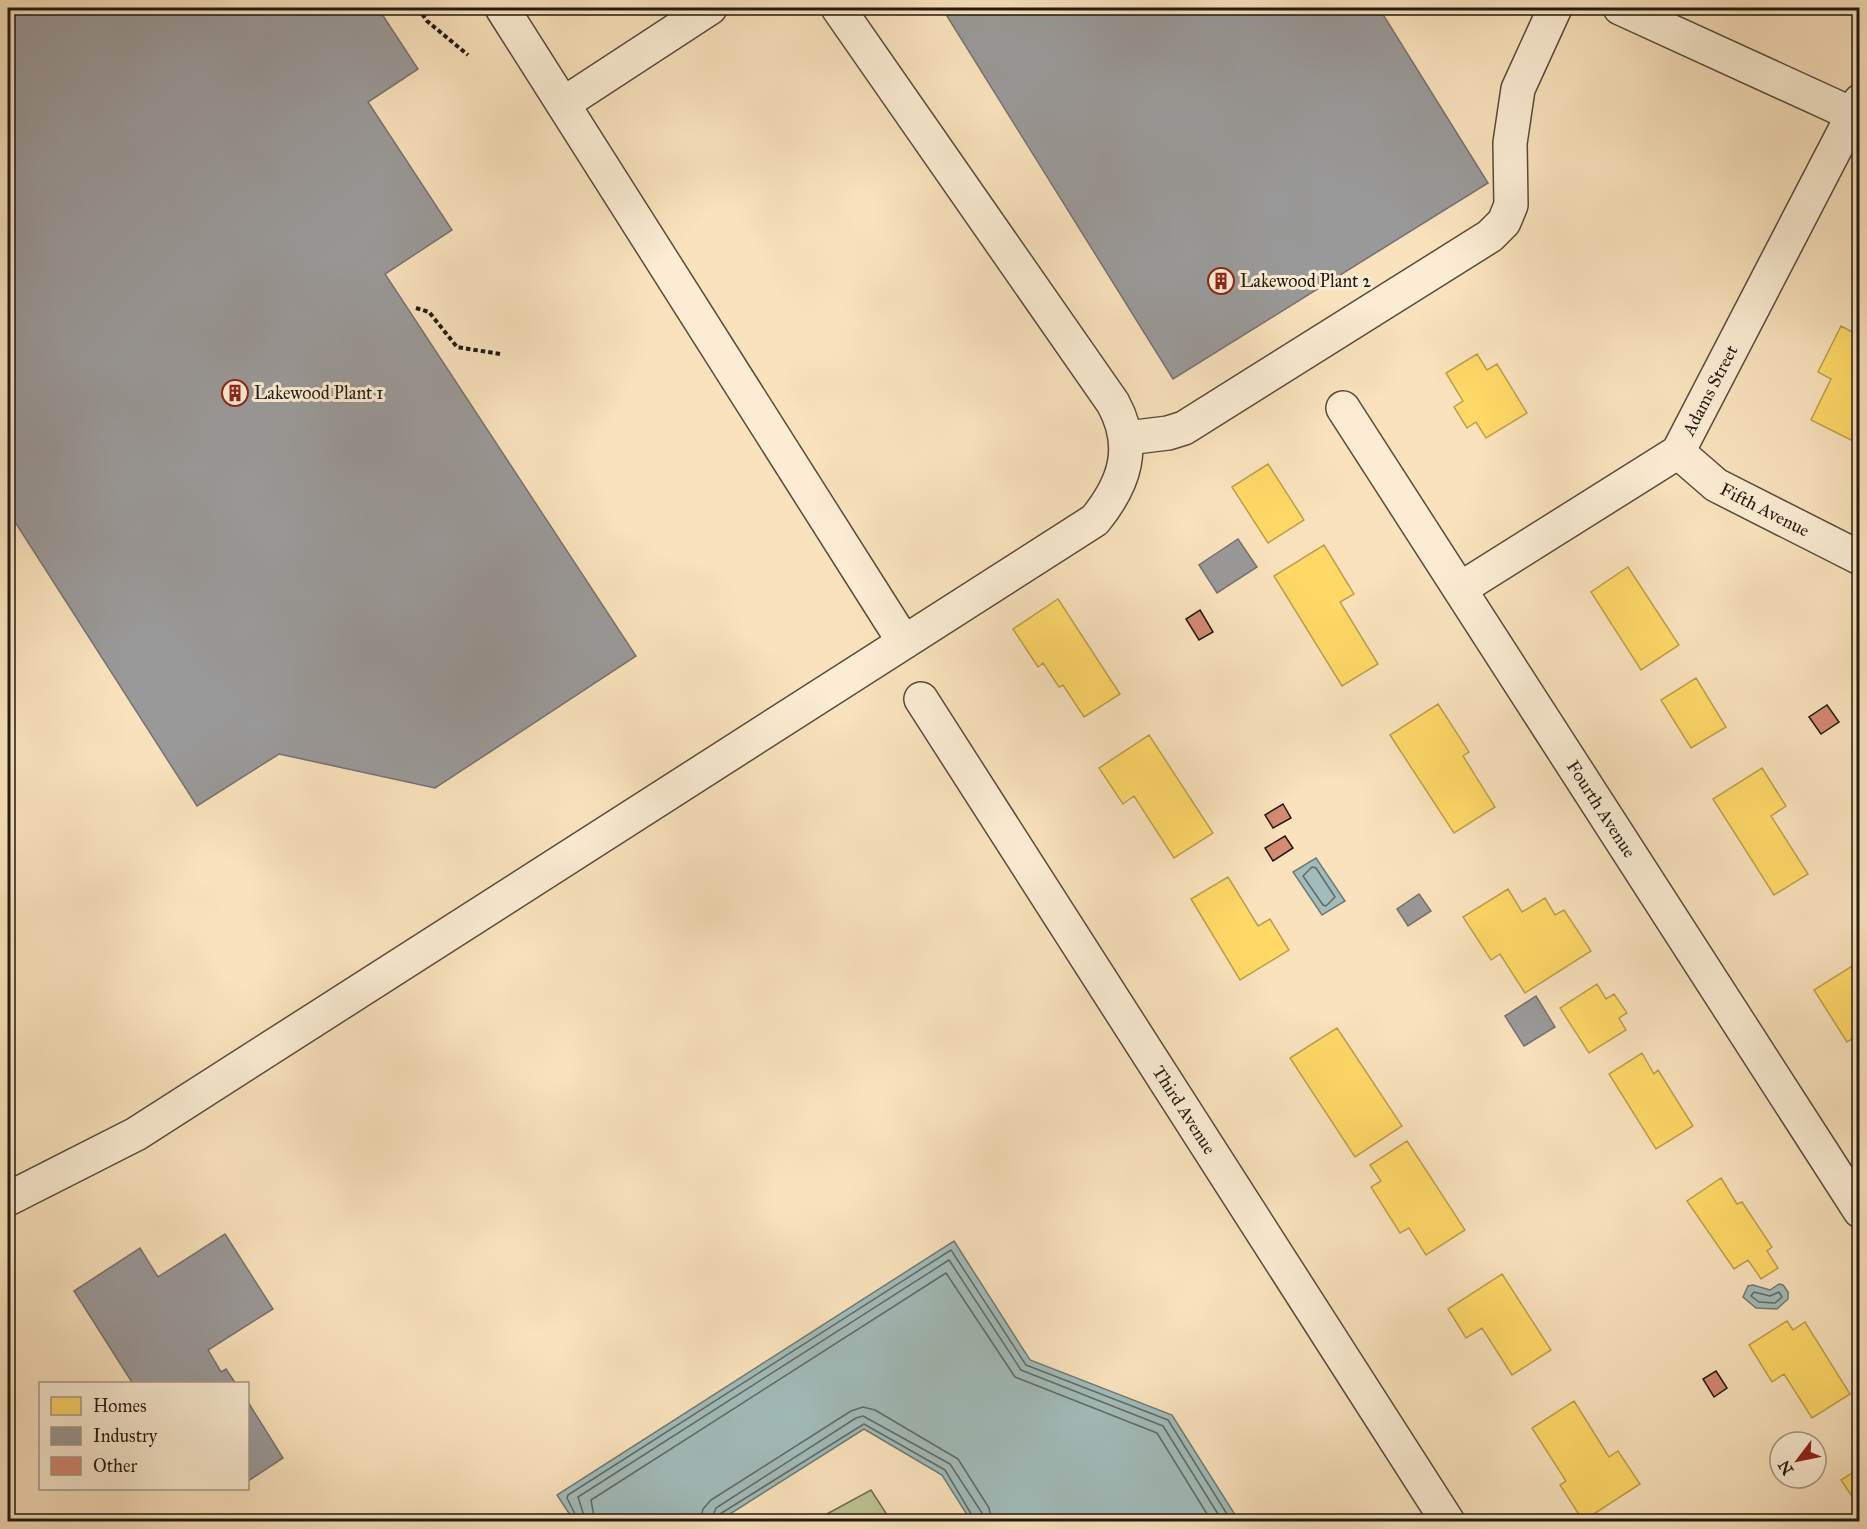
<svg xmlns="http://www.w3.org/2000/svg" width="1867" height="1529" viewBox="0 0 1867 1529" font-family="'IM FELL Great Primer',serif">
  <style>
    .green { fill: #bcc391; stroke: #6e6e50; stroke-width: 1.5 }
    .water { fill: #a1bcba; stroke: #6e7b76; stroke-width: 1.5 }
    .homes { fill: #ffd966; stroke: #bca04c; stroke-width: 1.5 }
    .industry { fill: #999; stroke: #757370; stroke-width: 1.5 }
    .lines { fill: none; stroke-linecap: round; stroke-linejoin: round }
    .shore { stroke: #616b65; stroke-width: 1.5 }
    .building { fill: #d58a71; stroke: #211a10; stroke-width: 1.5 }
    .minor-casing { stroke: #574c3b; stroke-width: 36 }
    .path { stroke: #211a10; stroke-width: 4; stroke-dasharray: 4.5 3; stroke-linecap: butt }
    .minor { stroke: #fbecd3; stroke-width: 33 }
    .labels { text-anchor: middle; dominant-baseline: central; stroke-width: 6; stroke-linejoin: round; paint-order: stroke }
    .poi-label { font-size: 18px; fill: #211a10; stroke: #fbecd3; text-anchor: start }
    .street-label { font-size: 18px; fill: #211a10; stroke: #fbecd3 }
  </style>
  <rect width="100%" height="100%" fill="#f9e2bc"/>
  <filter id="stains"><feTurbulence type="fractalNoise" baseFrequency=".00333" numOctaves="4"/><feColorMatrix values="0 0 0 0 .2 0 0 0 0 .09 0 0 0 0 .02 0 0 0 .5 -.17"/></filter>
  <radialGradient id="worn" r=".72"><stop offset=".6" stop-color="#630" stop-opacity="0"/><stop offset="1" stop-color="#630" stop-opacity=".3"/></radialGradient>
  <path class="green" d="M871,1490l20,31h-77z"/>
  <path class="water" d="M1316,858l29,43 -23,14 -29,-43z
    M954,1241l76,119 142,55 67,106h-268l-29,-46 -78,-46 -145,92h-145l-17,-26z
    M1779,1284l4,1 5,7v7l-11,10 -21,-1 -13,-11 5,-11 5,-1 17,5z"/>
  <path class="homes" d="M1841,326l19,10v92l-7,13 -42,-21 20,-41 -13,-7z
    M1477,354l10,16 10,-6 30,49 -41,25 -10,-16 -9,6 -13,-21 9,-6 -17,-28z
    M1268,464l36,56 -36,23 -36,-56z
    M1324,545l30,49 -14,8 38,62 -36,22 -68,-110z
    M1628,567l51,78 -38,25 -50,-78z
    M1058,599l62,95 -36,23 -21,-32 -4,2 -16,-24 -5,4 -25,-38z
    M1696,678l30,49 -35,21 -30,-48z
    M1438,704l31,48 -6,4 32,51 -41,26 -64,-98z
    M1149,735l64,98 -39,25 -40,-62 -11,8 -24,-36z
    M1762,768l24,38 -15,10 37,58 -34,21 -61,-96z
    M1228,877l30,49 12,-7 19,31 -49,30 -49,-81z
    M1508,889l14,23 23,-14 10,17 9,-5 27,41 -66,42 -25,-39 -9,6 -28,-43z
    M1860,961v73l-13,8 -33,-52z
    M1597,984l9,15 8,-5 13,19 -8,5 7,12 -37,23 -29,-45z
    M1337,1028l65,98 -47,31 -65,-99z
    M1642,1053l12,21 4,-4 35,56 -37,23 -47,-75z
    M1407,1141l58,89 -39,25 -17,-27 -9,5 -29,-46 10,-6 -11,-16z
    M1721,1178l16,26 5,-2 30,45 -5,4 11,17 -17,11 -13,-19 -14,9 -47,-68z
    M1502,1274l49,76 -39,25 -30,-47 -16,10 -18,-29z
    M1787,1321l6,9 12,-8 45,72 -38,24 -28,-44 -12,8 -23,-37z
    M1574,1401l35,56 9,-6 22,33 -57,37 -23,-36 6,-4 -34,-53z
    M1860,1468v40l-19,-28z
    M1659,1516l4,6h-13z"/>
  <path class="industry" d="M8,8h370l40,61 -50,33 84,128 -67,44 251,382 -201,132 -156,-34 -82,52 -189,-295z
    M942,8h437l109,175 -315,196z
    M1238,539l19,28 -40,26 -18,-28z
    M1419,894l12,17 -23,15 -11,-17z
    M1536,996l19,31 -31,19 -19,-30z
    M225,1234l48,75 -65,41 13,22 5,-3 10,15h-103l-59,-93 66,-43 18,29z
    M248,1402l35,56 -35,23z"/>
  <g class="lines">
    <path class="shore" d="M1312,867l4,1 19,29 -9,9 -3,-1 -20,-29z
      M1779,1292l3,5 -7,6 -16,-1 -8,-6 3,-4 16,4z
      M579,1522l-12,-24 1,-3 383,-245 75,115 142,55 64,102
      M586,1522l-8,-25 371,-237 72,110 142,56 60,96
      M595,1522l-4,-22 355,-227 69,104 142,56 55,89
      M700,1522l3,-13 8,-9 140,-89 12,-4 12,3 83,49 31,49 3,14
      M710,1522l6,-14 140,-90 7,-2 87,48 32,49 1,9
      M717,1522l3,-8 144,-90 81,46 31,52"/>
  </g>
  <path class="building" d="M1200,610l13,22 -14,8 -13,-21z
    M1827,705l12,17 -18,12 -12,-17z
    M1283,804l8,14 -18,10 -8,-13z
    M1285,836l8,12 -20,13 -8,-13z
    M1716,1371l11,17 -13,9 -11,-18z"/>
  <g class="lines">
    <defs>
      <g id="minor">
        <path d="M502,8l402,634"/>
        <path d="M1620,8l232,106"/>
        <path d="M563,104l147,-96"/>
        <path id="s1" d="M1343,408l517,803"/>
        <path d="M1127,438l41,-5 16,-5 306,-192 14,-14 7,-17 -1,-62 8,-54 37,-81"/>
        <path id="s2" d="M1678,452l38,33 144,73"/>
        <path id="s3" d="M1460,589l218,-137 182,-351"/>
        <path id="s4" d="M921,699l527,823"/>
        <path d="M8,1199l128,-65 959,-614c30,-37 42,-73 18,-117l-275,-395"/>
      </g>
    </defs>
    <use href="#minor" class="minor-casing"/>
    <path class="path" d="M418,8l9,13 41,34
      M416,308l13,4 28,35 43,7"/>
    <use href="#minor" class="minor"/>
  </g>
  <defs>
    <symbol id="building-ring" viewBox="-11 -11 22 22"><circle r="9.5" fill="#fbecd3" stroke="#8f2418" stroke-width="1.5"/><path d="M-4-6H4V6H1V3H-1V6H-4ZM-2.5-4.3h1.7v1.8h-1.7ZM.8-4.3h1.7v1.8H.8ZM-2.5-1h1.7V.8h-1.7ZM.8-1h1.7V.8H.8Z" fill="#8f2418"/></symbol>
  </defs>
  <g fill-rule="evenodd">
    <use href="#building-ring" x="1206" y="266" width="30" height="30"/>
    <use href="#building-ring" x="220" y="378" width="30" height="30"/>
  </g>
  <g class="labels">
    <g class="poi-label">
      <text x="1240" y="281">Lakewood Plant 2</text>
      <text x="254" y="393">Lakewood Plant 1</text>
    </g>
    <g class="street-label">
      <text stroke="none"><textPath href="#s3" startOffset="327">Adams Street</textPath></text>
      <text stroke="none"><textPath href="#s2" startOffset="105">Fifth Avenue</textPath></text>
      <text stroke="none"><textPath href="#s1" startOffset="477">Fourth Avenue</textPath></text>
      <text stroke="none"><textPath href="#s4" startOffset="488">Third Avenue</textPath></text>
    </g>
  </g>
  <rect width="1867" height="1529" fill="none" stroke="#f9e2bc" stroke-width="30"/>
  <rect x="9" y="9" width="1849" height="1511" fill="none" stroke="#211a10" stroke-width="3"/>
  <rect x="15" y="15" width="1837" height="1499" fill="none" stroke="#211a10" stroke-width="1.5"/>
  <rect x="39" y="1382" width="210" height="108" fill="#fbecd3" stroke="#a49885" stroke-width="1.5"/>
  <rect x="51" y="1397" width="30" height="18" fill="#ffd966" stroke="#a49885" stroke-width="1.5"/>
  <text x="93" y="1412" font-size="18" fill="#211a10">Homes</text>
  <rect x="51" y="1427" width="30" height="18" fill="#999999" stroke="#a49885" stroke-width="1.5"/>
  <text x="93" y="1442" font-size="18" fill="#211a10">Industry</text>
  <rect x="51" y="1457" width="30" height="18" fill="#d58a71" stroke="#a49885" stroke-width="1.5"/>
  <text x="93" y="1472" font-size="18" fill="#211a10">Other</text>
  <g transform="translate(1798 1460) rotate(238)"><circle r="28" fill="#fbecd3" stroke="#a49885" stroke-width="1.5"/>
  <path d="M0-4.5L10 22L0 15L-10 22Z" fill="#8f2418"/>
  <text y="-9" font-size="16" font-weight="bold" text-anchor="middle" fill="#211a10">N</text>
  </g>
  <rect width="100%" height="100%" filter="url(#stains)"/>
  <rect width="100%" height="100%" fill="url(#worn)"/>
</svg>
